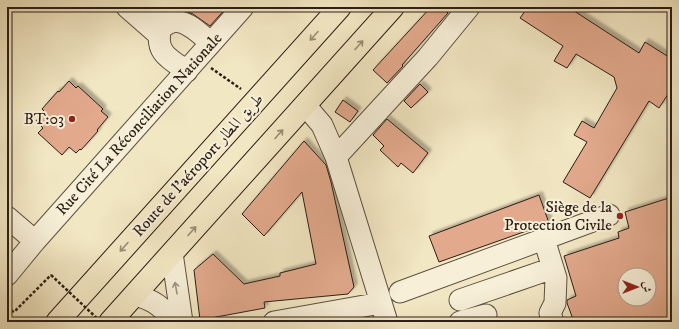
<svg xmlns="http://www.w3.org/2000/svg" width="679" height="329" viewBox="0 0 679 329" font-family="'IM FELL DW Pica',Amiri,serif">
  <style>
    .building { fill: #e2a98c; stroke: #2a1e16; fill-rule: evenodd; filter: url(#shadow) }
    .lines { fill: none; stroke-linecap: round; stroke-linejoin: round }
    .minor-casing { stroke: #5c5041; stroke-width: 23 }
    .highway-casing { stroke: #2a1e16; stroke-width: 24 }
    .path { stroke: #2a1e16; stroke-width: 2.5; stroke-dasharray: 3 2; stroke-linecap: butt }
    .minor { stroke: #f7efd8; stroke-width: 21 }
    .highway { stroke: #f2e7c3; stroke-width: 22 }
    .path-bridge { stroke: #2a1e16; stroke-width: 2.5; stroke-dasharray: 3 2; stroke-linecap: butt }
    .oneway { stroke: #988d75 }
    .oneway2 { stroke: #9b9181 }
    .poi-dot { fill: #8f2418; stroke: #f7efd8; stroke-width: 1.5 }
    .labels { text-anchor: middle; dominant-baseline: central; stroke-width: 4; stroke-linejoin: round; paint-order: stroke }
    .poi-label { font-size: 16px; fill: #2a1e16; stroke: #f7efd8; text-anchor: end }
    .street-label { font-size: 16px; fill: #2a1e16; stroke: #f7efd8 }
  </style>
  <defs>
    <filter id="shadow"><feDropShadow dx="3.5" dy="-3.5" stdDeviation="1" flood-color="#0004"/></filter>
  </defs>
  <rect width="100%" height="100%" fill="#f2e7c3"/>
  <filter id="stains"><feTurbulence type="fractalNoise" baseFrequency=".005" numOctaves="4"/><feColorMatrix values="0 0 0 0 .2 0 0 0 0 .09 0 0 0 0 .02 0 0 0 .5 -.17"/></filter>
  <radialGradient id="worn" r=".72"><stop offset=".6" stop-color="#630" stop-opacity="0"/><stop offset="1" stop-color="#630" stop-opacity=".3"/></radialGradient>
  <path class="building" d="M173,7h54l-17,19 -17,-12 -8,-3 -9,-1z
    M431,7h10l7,6 -46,52 1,1 -16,17 -14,-13z
    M528,7h40l71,46 6,-11 27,17v29l-13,20 -10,-7 -59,97 -27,-16 24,-40 -13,-7 8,-14 12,7 23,-40 -3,-11 -38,-23 -9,14 -13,-7 9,-15 -43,-28z
    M69,81l7,7 2,-2 25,23 -2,2 7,6 -11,13 1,1 -17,19 -1,-1 -4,4 -7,-6 -7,8 -24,-22 5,-5 -7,-7 8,-10 -2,-2 16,-18 1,1z
    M420,84l8,8 -17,16 -7,-7z
    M343,100l15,11 -8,11 -15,-10z
    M387,119l41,34 -15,20 -12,-10 -3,4 -18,-17 4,-4 -11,-11z
    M304,141l22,24 5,17 23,105 -6,7 -84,8 1,6 -65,12 -6,-50 19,-16 31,30 36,-8v-3l36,-9 -14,-72 -38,44 -22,-22z
    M539,195l10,28 -110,39 -10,-26z
    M672,197v125h-98l-7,-19v-3l9,-4 -12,-40 55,-18 -1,-6 11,-4 -4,-16zM625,275h24v24h-24z"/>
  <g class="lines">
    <defs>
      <path id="minor" d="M127,7l32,28
        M155,7l17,15
        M187,71c-18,-12 -33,-19 -26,-43 3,-2 7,-5 11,-6 14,-4 29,13 39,21
        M305,105l17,20 14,32 51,165
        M336,157l92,-100 41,-50
        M7,217l28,24
        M544,239l65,-24
        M172,253l10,69
        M7,275l28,-34 208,-234
        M400,292l144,-53 12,39 -1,25 -5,10 3,9
        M135,295c18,5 27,11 39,27
        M460,300l93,-32
        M274,322l107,-19
        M460,322l26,-7"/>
      <path id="highway" d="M57,322l283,-315
        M110,322l283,-315"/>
    </defs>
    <use href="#minor" class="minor-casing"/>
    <use href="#highway" class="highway-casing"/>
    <path class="path" d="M211,68l30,21
      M7,308l7,4 37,-37"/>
    <use href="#minor" class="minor"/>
    <use href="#highway" class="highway"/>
    <path class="path-bridge" d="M51,275l50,47"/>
  </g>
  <defs><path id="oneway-shaft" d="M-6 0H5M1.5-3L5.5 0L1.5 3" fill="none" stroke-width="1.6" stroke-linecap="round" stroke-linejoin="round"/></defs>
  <g class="oneway">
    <use href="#oneway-shaft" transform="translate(314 36) rotate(132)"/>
    <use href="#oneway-shaft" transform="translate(359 45) rotate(-48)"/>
    <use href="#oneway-shaft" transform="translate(279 134) rotate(-48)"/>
    <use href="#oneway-shaft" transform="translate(192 231) rotate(-48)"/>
    <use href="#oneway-shaft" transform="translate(124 247) rotate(132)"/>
  </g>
  <use class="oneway2" href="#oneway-shaft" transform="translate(176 288) rotate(-100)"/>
  <g class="poi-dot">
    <circle cx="72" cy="119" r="4"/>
    <circle cx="620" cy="216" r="4"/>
  </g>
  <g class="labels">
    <g class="poi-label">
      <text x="64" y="119">BT:03</text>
      <text x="612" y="207">Siège de la<tspan x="612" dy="18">Protection Civile</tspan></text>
    </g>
    <g class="street-label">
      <text transform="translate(139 124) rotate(-48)">Rue Cité La Réconciliation Nationale</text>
      <text transform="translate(198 165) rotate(-48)">Route de l'aéroport طريق المطار</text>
    </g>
  </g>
  <rect width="679" height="329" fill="none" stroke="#f2e7c3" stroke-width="24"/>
  <rect x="8" y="8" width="663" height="313" fill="none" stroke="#2a1e16" stroke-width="2"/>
  <rect x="12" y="12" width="655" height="305" fill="none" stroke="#2a1e16"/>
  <g transform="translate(637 287) rotate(90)"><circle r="19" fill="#f7efd8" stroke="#a59b8a"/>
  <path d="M0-3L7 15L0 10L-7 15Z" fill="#8f2418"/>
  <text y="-6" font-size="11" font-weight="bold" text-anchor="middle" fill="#2a1e16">ش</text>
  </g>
  <rect width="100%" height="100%" filter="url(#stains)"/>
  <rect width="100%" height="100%" fill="url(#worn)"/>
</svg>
